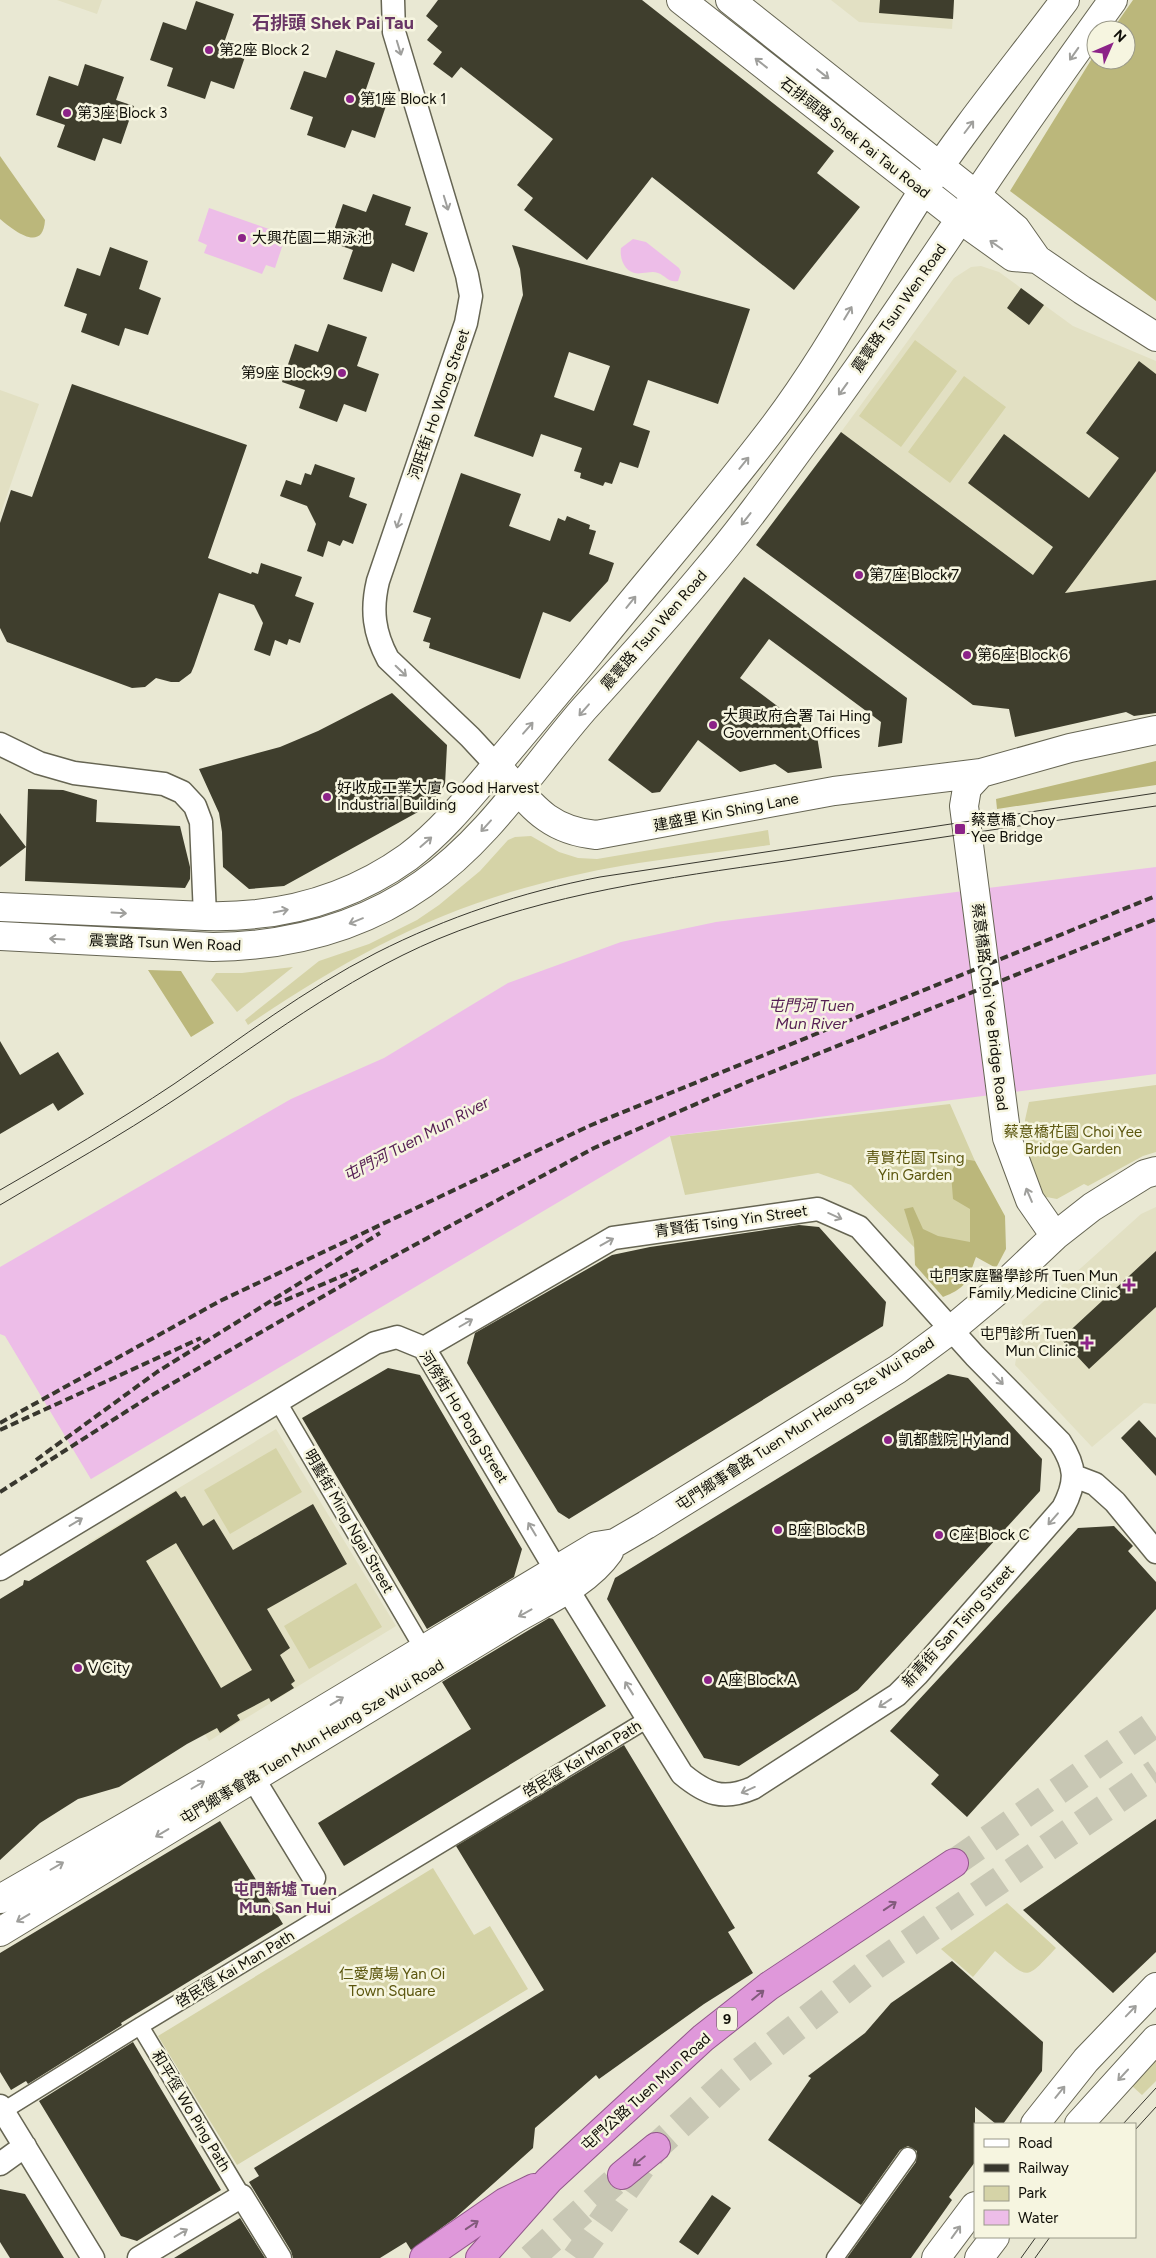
<svg xmlns="http://www.w3.org/2000/svg" width="1156" height="2258" viewBox="0 0 1156 2258" font-family="Figtree,'Noto Sans TC',sans-serif">
  <style>
    .built { fill: #e2e0c3 }
    .green { fill: #d5d3a7 }
    .forest { fill: #bbb77b }
    .water { fill: #edbde8 }
    .pier { fill: #e9e8d3 }
    .building { fill: #3f3e2d; fill-rule: evenodd }
    .lines { fill: none; stroke-linecap: round; stroke-linejoin: round }
    .trunk-tunnel { stroke: #c8c7b4; stroke-width: 28; stroke-dasharray: 28 14; stroke-linecap: butt }
    .pedestrian-casing { stroke: #666553; stroke-width: 19 }
    .minor-casing { stroke: #666553; stroke-width: 25 }
    .tertiary-casing { stroke: #666553; stroke-width: 30 }
    .secondary-casing { stroke: #666553; stroke-width: 30 }
    .trunk-casing { stroke: #91578a; stroke-width: 30 }
    .pedestrian { stroke: #fff; stroke-width: 16 }
    .minor { stroke: #fff; stroke-width: 22 }
    .tertiary { stroke: #fff; stroke-width: 28 }
    .secondary { stroke: #fff; stroke-width: 28 }
    .trunk { stroke: #df98da; stroke-width: 28 }
    .tram { stroke: #38372e; stroke-width: 1 }
    .rail { stroke: #38372e; stroke-width: 4; stroke-dasharray: 8 4; stroke-linecap: butt }
    .oneway { stroke: #9f9f9c }
    .oneway2 { stroke: #815a7b }
    .poi-dot { fill: #8c2388; stroke: #f6f5e0; stroke-width: 2 }
    .labels { text-anchor: middle; dominant-baseline: central; stroke-width: 5; stroke-linejoin: round; paint-order: stroke }
    .shield { fill: #f6f5e0; stroke: #545348; stroke-width: 1 }
    .shield-label { font-size: 14px; font-weight: bold; fill: #0f0e07 }
    .poi-label { font-size: 15px; fill: #0f0e07; stroke: #f6f5e0; text-anchor: start }
    .street-label { font-size: 15px; fill: #0f0e07; stroke: #f6f5e0 }
    .park-label { font-size: 15px; fill: #5b560e; stroke: #f6f5e0 }
    .water-label { font-size: 16px; font-style: italic; fill: #551d53; stroke: #f6f5e0 }
    .neighbourhood-label { font-size: 16px; font-weight: bold; fill: #683565; stroke: #f6f5e0 }
    .quarter-label { font-size: 18px; font-weight: bold; fill: #683565; stroke: #f6f5e0 }
  </style>
  <rect width="100%" height="100%" fill="#e9e8d3"/>
  <path class="built" d="M57,0h45l-5,14z
    M831,0h123l-2,29 -93,-7z
    M981,266l18,6 74,54 83,35v219l-97,14 -218,-162 113,-154 17,-11z
    M0,390l39,14 -39,111z
    M1156,1207v197l-12,-1 -52,44 -77,-82 7,-44 119,-107z
    M276,1429l120,197 -187,115 -121,-198z"/>
  <path class="green" d="M915,340l42,31 -56,76 -42,-31z
    M964,376l42,31 -56,76 -42,-31z
    M768,830l2,15c-76,11 -153,18 -227,38 -111,28 -201,78 -295,142l-3,-5 74,-59 50,-17 48,-24 22,-15 41,-34 28,-31 7,-3 16,-1 28,16 19,6 19,1z
    M293,967l-56,45 -26,-32 5,-7h26z
    M1156,1085v67l-13,4 -55,30 -4,-2 -27,15 -16,-3 -16,-33v-43l4,-18z
    M950,1104l25,57 7,83 -61,10 -70,-69 -33,-12 -133,22 -15,-59z
    M276,1448l26,44 -72,42 -26,-44z
    M356,1583l26,44 -73,42 -25,-43z
    M433,1868l41,67 16,-9 38,63 -291,176 -79,-129z
    M1007,1903l49,45c-32,34 -27,31 -61,3l-22,26 -32,-28z
    M1156,2058v23l-14,14 -11,-10z"/>
  <path class="forest" d="M1133,0h23v301l-146,-110 86,-139v8h30v-30h-14z
    M0,156l45,64c-2,34 -32,10 -45,-1z
    M1156,761v24l-159,24 -1,-10z
    M148,970l33,1 33,52 -23,14z
    M958,1158l17,3 30,55 1,33 -10,19 -20,-11c-9,24 -8,30 -33,40l-28,-32 -1,-24 -10,-32 9,-2 10,22 15,7 32,6v-33l-17,-10 -2,-26z"/>
  <path class="water" d="M209,208l77,27 -11,33 -9,-3 -4,9 -58,-21 3,-8 -9,-4z
    M633,239l13,3 33,26 2,4 -3,9c-9,2 -12,-5 -20,-8 -6,-2 -10,0 -16,0 -15,3 -23,-12 -21,-25z
    M1156,867v207l-486,62 -670,397v-266l291,-168 93,-41 124,-75 113,-41 95,-20z"/>
  <path class="pier" d="M0,1334l5,2 87,145 -92,54z"/>
  <path class="building" d="M438,0h204l192,151 -17,22 43,34 -66,83 -142,-113 -65,83 -63,-50 9,-12 -16,-13 36,-46 -92,-72 -9,11 -19,-14 9,-12 -15,-12 11,-14 -12,-10z
    M880,0h74l-1,19 -74,-6z
    M196,1l38,13 -10,29 23,8 -13,38 -23,-8 -6,18 -38,-13 6,-18 -23,-8 13,-38 23,8z
    M336,50l39,13 -10,29 23,8 -13,38 -23,-8 -7,18 -38,-13 6,-18 -23,-8 14,-38 22,7z
    M85,64l39,13 -8,23 18,6 -13,38 -18,-6 -8,23 -38,-14 8,-22 -29,-10 13,-39 29,10z
    M373,194l38,13 -6,18 23,8 -14,39 -22,-9 -10,29 -39,-13 10,-29 -23,-8 13,-38 23,8z
    M512,245l238,64 -32,95 -70,-24 -15,45 17,6 -12,37 -18,-6 -8,22 -7,-2 -2,4 -23,-8 1,-5 -7,-2 8,-23 -41,-14 -8,23 -59,-21 49,-141 -3,-26zM569,352l41,14 -16,45 -40,-14z
    M110,247l38,14 -9,28 22,9 -13,37 -23,-7 -6,18 -38,-14 6,-18 -23,-8 13,-38 23,8z
    M1021,288l23,17 -15,20 -22,-17z
    M328,324l39,13 -10,29 22,8 -13,38 -22,-8 -7,18 -38,-14 6,-18 -23,-8 13,-38 23,8z
    M1139,361l17,13v97l-91,122 91,-13v133l-22,3 -8,-4 -111,25 -6,-28 -36,-4 -217,-160 85,-113 192,143 20,-28 -85,-64 36,-49 85,64 30,-40 -33,-25z
    M72,384l175,61 -39,113 43,16 1,-2 6,2 3,-11 41,14 -7,19 19,7 -14,40 -11,-4 -2,6 -12,-5 -5,16 -16,-6 9,-27 -9,-18 -35,-12 -25,73 -3,7 -12,9h-8l-15,-4 -11,9 -13,1 -125,-46 -7,-14v-105l11,-33 21,7z
    M315,464l40,14 -6,19 18,7 -14,40 -10,-4 -3,6 -12,-5 -5,16 -16,-6 9,-27 -9,-18 -27,-10 6,-16 15,5 4,-12 6,2z
    M461,473l60,21 -12,32 41,15 8,-23 7,3 2,-5 23,9 -1,4 7,2 -7,23 25,9 -6,18 -38,41 -27,-10 -23,67 -91,-31 1,-5 -7,-2 8,-23 -18,-6z
    M744,577l163,121 -5,45 -24,4 3,-25 -112,-83 -29,39 77,58 5,32 -34,5 -13,-9 -35,8 -42,-32 -38,52 -8,1 -44,-33z
    M392,693l55,52 -2,40 -18,22 -143,79 -35,3 -26,-22 -1,-35 -3,-19 -20,-44 81,-22 38,-16z
    M28,789l35,1 34,10 -1,22 84,4 10,41v12l-5,9 -160,-7z
    M0,813l26,34 -26,20z
    M0,1041l20,34 38,-23 26,42 -26,17 -5,-8 -53,31z
    M799,1225l20,2 67,75 -3,24 -314,193 -11,-7 -91,-149 8,-30 137,-78 38,-8z
    M1156,1251v56l-67,62 -28,-30z
    M388,1368l32,7 102,174 -8,28 -87,52 -125,-211z
    M948,1374l20,4 74,81 -2,32 -182,199 -119,76 -35,-8 -97,-159 8,-21z
    M1139,1420l17,18v38l-35,-38z
    M176,1491l5,7 4,-2 18,30 11,-7 19,31 80,-46 34,60 -80,45 23,39 -10,7 15,26 -4,3 3,4 -23,14 -2,-4 -32,17 3,5 -20,13 -3,-5 -30,16 -68,43 -41,12 -38,24 -40,37v-261l23,-14 1,-5 5,1zM176,1543l76,127 -31,18 -75,-127z
    M1114,1526l19,20 -5,5 28,31v27l-189,208 -36,-33 8,-9 -49,-44 188,-203z
    M549,1618l4,1 53,87 -262,160 -26,-43 153,-94 -29,-47z
    M624,1745l111,183 -7,4 25,41 -49,31 -105,75 -3,-4 -61,53 -2,20 -78,70 -44,32 -5,-8 -26,16h-87l-2,-7 -42,-69 10,-6 -5,-8 290,-178 -88,-144z
    M1156,1819v133l-43,41 -90,-83z
    M220,1821l63,103 -162,99 1,2 -94,59 -2,-3 -15,9 -11,-18v-119z
    M952,1961l91,81 -1,29 -39,53h-7l-21,-17v55l-26,35 3,3 -41,58h-64l69,-96 1,-11 -9,-5 -8,4 -39,55 -93,-65 43,-62 -3,-2 57,-43 26,-30z
    M133,2042l88,148 -84,51 -16,-5 -82,-135z
    M0,2189l25,5 39,64h-54l-10,-16z
    M712,2195l19,13 -33,47 -19,-13z
    M240,2218l25,40h-91z"/>
  <g class="lines">
    <path class="trunk-tunnel" d="M954,1863l202,-140
      M531,2258l91,-83
      M576,2258l80,-111 78,-71 141,-110 281,-193"/>
    <defs>
      <path id="pedestrian" d="M277,1400l142,242
        M140,2026l102,170
        M3,2111l137,-85 508,-307
        M835,2258l73,-102"/>
      <path id="minor" d="M393,0l1,32 73,243 4,21 -5,27 -88,258c-7,29 -4,52 10,78l82,78 26,28
        M0,744l39,19 35,10 90,11 18,8 13,14 6,16 4,94
        M1074,1476l21,8 20,18 41,50
        M0,1569l345,-208 30,-18 22,-6 27,11 144,242 114,184c24,20 41,27 71,14l144,-93 20,-20 146,-167c14,-27 13,-41 -3,-66l-85,-86 -116,-129 -41,-18 -205,29 -189,110
        M253,1778l61,100
        M0,2106l93,152
        M0,2164l25,-18
        M139,2258l103,-62 38,62"/>
      <path id="tertiary" d="M976,195l40,34 21,30 45,31 74,47
        M960,219l53,38 24,2
        M496,765c33,36 48,65 100,70l238,-44 147,-18 89,-25 86,-18
        M981,773l-14,15 -3,18 40,310 3,22 23,62 25,36
        M0,1899l203,-117 393,-236 19,-3 31,-18 252,-156 54,-40 43,-36 60,-57 37,-29 53,-33 11,-3
        M0,1932l517,-314c31,-18 70,-35 92,-66"/>
      <path id="secondary" d="M681,0l279,219
        M730,0l246,195
        M0,907l205,9c73,2 143,-16 203,-59 33,-25 59,-57 86,-89 32,-38 64,-76 96,-115 61,-76 126,-150 185,-228 55,-73 97,-155 146,-231 44,-67 96,-130 144,-194
        M0,936l213,11c76,-1 148,-19 210,-63 65,-45 109,-115 160,-174 41,-45 82,-90 121,-137 35,-41 67,-85 99,-129 61,-81 117,-166 174,-250 44,-66 90,-130 136,-194
        M1035,2124l51,-64 70,-73
        M1079,2124l77,-85
        M936,2258l39,-52
        M979,2258l16,-21"/>
      <path id="trunk" d="M622,2175l34,-28
        M424,2258l81,-56 29,-14
        M480,2258l69,-78 154,-142 66,-52 185,-123"/>
    </defs>
    <use href="#pedestrian" class="pedestrian-casing"/>
    <use href="#minor" class="minor-casing"/>
    <use href="#tertiary" class="tertiary-casing"/>
    <use href="#secondary" class="secondary-casing"/>
    <use href="#trunk" class="trunk-casing"/>
    <use href="#pedestrian" class="pedestrian"/>
    <use href="#minor" class="minor"/>
    <use href="#tertiary" class="tertiary"/>
    <use href="#secondary" class="secondary"/>
    <use href="#trunk" class="trunk"/>
    <path class="tram" d="M0,1190c59,-34 117,-68 174,-106 66,-45 131,-95 202,-131 71,-36 146,-61 224,-76l556,-84
      M0,1205c59,-35 120,-69 177,-107 85,-56 166,-119 261,-159 111,-46 229,-61 347,-78 123,-19 247,-37 371,-55
      M1123,2124l33,-36
      M1135,2130l21,-23
      M1021,2258l15,-21
      M1035,2258l15,-21"/>
    <path class="rail" d="M274,1305l87,-37
      M0,1423l220,-122 369,-175 567,-230
      M0,1430l201,-92
      M36,1460l121,-88 223,-139
      M0,1492l149,-95 225,-130 220,-119 158,-68 404,-161"/>
  </g>
  <defs><path id="oneway-shaft" d="M-6 0H5M1.5-3L5.5 0L1.5 3" fill="none" stroke-width="1.6" stroke-linecap="round" stroke-linejoin="round" transform="scale(1.25)"/></defs>
  <g class="oneway">
    <use href="#oneway-shaft" transform="translate(399 48) rotate(73)"/>
    <use href="#oneway-shaft" transform="translate(1074 54) rotate(125)"/>
    <use href="#oneway-shaft" transform="translate(761 63) rotate(-142)"/>
    <use href="#oneway-shaft" transform="translate(823 74) rotate(38)"/>
    <use href="#oneway-shaft" transform="translate(969 127) rotate(-53)"/>
    <use href="#oneway-shaft" transform="translate(446 203) rotate(73)"/>
    <use href="#oneway-shaft" transform="translate(996 245) rotate(-145)"/>
    <use href="#oneway-shaft" transform="translate(848 313) rotate(-59)"/>
    <use href="#oneway-shaft" transform="translate(843 389) rotate(126)"/>
    <use href="#oneway-shaft" transform="translate(744 463) rotate(-51)"/>
    <use href="#oneway-shaft" transform="translate(746 519) rotate(128)"/>
    <use href="#oneway-shaft" transform="translate(399 521) rotate(109)"/>
    <use href="#oneway-shaft" transform="translate(631 602) rotate(-51)"/>
    <use href="#oneway-shaft" transform="translate(401 671) rotate(44)"/>
    <use href="#oneway-shaft" transform="translate(584 710) rotate(131)"/>
    <use href="#oneway-shaft" transform="translate(528 728) rotate(-49)"/>
    <use href="#oneway-shaft" transform="translate(486 826) rotate(132)"/>
    <use href="#oneway-shaft" transform="translate(426 842) rotate(-41)"/>
    <use href="#oneway-shaft" transform="translate(281 911) rotate(-11)"/>
    <use href="#oneway-shaft" transform="translate(119 913) rotate(3)"/>
    <use href="#oneway-shaft" transform="translate(356 921) rotate(158)"/>
    <use href="#oneway-shaft" transform="translate(57 939) rotate(-177)"/>
    <use href="#oneway-shaft" transform="translate(1029 1195) rotate(-113)"/>
    <use href="#oneway-shaft" transform="translate(835 1216) rotate(24)"/>
    <use href="#oneway-shaft" transform="translate(607 1242) rotate(-29)"/>
    <use href="#oneway-shaft" transform="translate(466 1323) rotate(-30)"/>
    <use href="#oneway-shaft" transform="translate(998 1379) rotate(46)"/>
    <use href="#oneway-shaft" transform="translate(1053 1519) rotate(131)"/>
    <use href="#oneway-shaft" transform="translate(76 1522) rotate(-31)"/>
    <use href="#oneway-shaft" transform="translate(532 1529) rotate(-121)"/>
    <use href="#oneway-shaft" transform="translate(525 1613) rotate(151)"/>
    <use href="#oneway-shaft" transform="translate(629 1688) rotate(-122)"/>
    <use href="#oneway-shaft" transform="translate(337 1701) rotate(-31)"/>
    <use href="#oneway-shaft" transform="translate(885 1703) rotate(146)"/>
    <use href="#oneway-shaft" transform="translate(198 1785) rotate(-30)"/>
    <use href="#oneway-shaft" transform="translate(748 1790) rotate(156)"/>
    <use href="#oneway-shaft" transform="translate(162 1833) rotate(149)"/>
    <use href="#oneway-shaft" transform="translate(57 1866) rotate(-30)"/>
    <use href="#oneway-shaft" transform="translate(23 1918) rotate(149)"/>
    <use href="#oneway-shaft" transform="translate(1131 2011) rotate(-46)"/>
    <use href="#oneway-shaft" transform="translate(1123 2075) rotate(133)"/>
    <use href="#oneway-shaft" transform="translate(1060 2092) rotate(-51)"/>
    <use href="#oneway-shaft" transform="translate(956 2232) rotate(-54)"/>
    <use href="#oneway-shaft" transform="translate(181 2233) rotate(-31)"/>
  </g>
  <g class="oneway2">
    <use href="#oneway-shaft" transform="translate(890 1906) rotate(-34)"/>
    <use href="#oneway-shaft" transform="translate(758 1995) rotate(-39)"/>
    <use href="#oneway-shaft" transform="translate(639 2161) rotate(141)"/>
    <use href="#oneway-shaft" transform="translate(472 2225) rotate(-34)"/>
  </g>
  <g class="poi-dot">
    <circle cx="209" cy="50" r="5"/>
    <circle cx="350" cy="99" r="5"/>
    <circle cx="67" cy="113" r="5"/>
    <circle cx="242" cy="238" r="5"/>
    <circle cx="342" cy="373" r="5"/>
    <circle cx="859" cy="575" r="5"/>
    <circle cx="967" cy="655" r="5"/>
    <circle cx="713" cy="725" r="5"/>
    <circle cx="327" cy="797" r="5"/>
    <rect x="954" y="823" width="12" height="12" rx="2.5"/>
    <path d="M1126.5 1277.5h5v5h5v5h-5v5h-5v-5h-5v-5h5z"/>
    <path d="M1084.5 1335.5h5v5h5v5h-5v5h-5v-5h-5v-5h5z"/>
    <circle cx="888" cy="1440" r="5"/>
    <circle cx="778" cy="1530" r="5"/>
    <circle cx="939" cy="1535" r="5"/>
    <circle cx="78" cy="1668" r="5"/>
    <circle cx="708" cy="1680" r="5"/>
  </g>
  <g class="labels">
    <rect class="shield" x="717" y="2007.5" width="20" height="23" rx="4"/>
    <g class="shield-label">
      <text x="727" y="2019">9</text>
    </g>
    <g class="poi-label">
      <text x="219" y="50">第2座 Block 2</text>
      <text x="360" y="99">第1座 Block 1</text>
      <text x="77" y="113">第3座 Block 3</text>
      <text x="252" y="238">大興花園二期泳池</text>
      <text x="332" y="373" text-anchor="end">第9座 Block 9</text>
      <text x="869" y="575">第7座 Block 7</text>
      <text x="977" y="655">第6座 Block 6</text>
      <text x="723" y="716">大興政府合署 Tai Hing<tspan x="723" dy="17">Government Offices</tspan></text>
      <text x="337" y="788">好收成工業大廈 Good Harvest<tspan x="337" dy="17">Industrial Building</tspan></text>
      <text x="971" y="820">蔡意橋 Choy<tspan x="971" dy="17">Yee Bridge</tspan></text>
      <text x="1118" y="1276" text-anchor="end">屯門家庭醫學診所 Tuen Mun<tspan x="1118" dy="17">Family Medicine Clinic</tspan></text>
      <text x="1076" y="1334" text-anchor="end">屯門診所 Tuen<tspan x="1076" dy="17">Mun Clinic</tspan></text>
      <text x="898" y="1440">凱都戲院 Hyland</text>
      <text x="788" y="1530">B座 Block B</text>
      <text x="949" y="1535">C座 Block C</text>
      <text x="88" y="1668">V City</text>
      <text x="718" y="1680">A座 Block A</text>
    </g>
    <g class="street-label">
      <text transform="translate(855 138) rotate(38)">石排頭路 Shek Pai Tau Road</text>
      <text transform="translate(899 308) rotate(-55)">震寰路 Tsun Wen Road</text>
      <text transform="translate(439 404) rotate(-71)">河旺街 Ho Wong Street</text>
      <text transform="translate(654 630) rotate(-49)">震寰路 Tsun Wen Road</text>
      <text transform="translate(726 812) rotate(-11)">建盛里 Kin Shing Lane</text>
      <text transform="translate(165 943) rotate(2)">震寰路 Tsun Wen Road</text>
      <text transform="translate(990 1007) rotate(83)">蔡意橋路 Choi Yee Bridge Road</text>
      <text transform="translate(731 1221) rotate(-8)">青賢街 Tsing Yin Street</text>
      <text transform="translate(464 1417) rotate(58)">河傍街 Ho Pong Street</text>
      <text transform="translate(805 1424) rotate(-33)">屯門鄉事會路 Tuen Mun Heung Sze Wui Road</text>
      <text transform="translate(349 1521) rotate(60)">明藝街 Ming Ngai Street</text>
      <text transform="translate(958 1626) rotate(-48)">新青街 San Tsing Street</text>
      <text transform="translate(312 1742) rotate(-31)">屯門鄉事會路 Tuen Mun Heung Sze Wui Road</text>
      <text transform="translate(582 1759) rotate(-31)">啓民徑 Kai Man Path</text>
      <text transform="translate(235 1969) rotate(-31)">啓民徑 Kai Man Path</text>
      <text transform="translate(646 2092) rotate(-42)">屯門公路 Tuen Mun Road</text>
      <text transform="translate(191 2111) rotate(59)">和平徑 Wo Ping Path</text>
    </g>
    <g class="park-label">
      <text x="1073" y="1132">蔡意橋花園 Choi Yee<tspan x="1073" dy="17">Bridge Garden</tspan></text>
      <text x="915" y="1158">青賢花園 Tsing<tspan x="915" dy="17">Yin Garden</tspan></text>
      <text x="392" y="1974">仁愛廣場 Yan Oi<tspan x="392" dy="17">Town Square</tspan></text>
    </g>
    <g class="water-label">
      <text x="811" y="1005">屯門河 Tuen<tspan x="811" dy="18">Mun River</tspan></text>
      <text transform="translate(416 1139) rotate(-28)">屯門河 Tuen Mun River</text>
    </g>
    <g class="neighbourhood-label">
      <text x="285" y="1889">屯門新墟 Tuen<tspan x="285" dy="18">Mun San Hui</tspan></text>
    </g>
    <g class="quarter-label">
      <text x="333" y="23">石排頭 Shek Pai Tau</text>
    </g>
  </g>
  <rect x="974" y="2123" width="162" height="115" fill="#f6f5e0" stroke="#9a9989"/>
  <rect x="984" y="2139" width="25" height="8" fill="#ffffff" stroke="#9a9989"/>
  <text x="1018" y="2148" font-size="15" fill="#0f0e07">Road</text>
  <rect x="984" y="2164" width="25" height="8" fill="#38372e" stroke="#9a9989"/>
  <text x="1018" y="2173" font-size="15" fill="#0f0e07">Railway</text>
  <rect x="984" y="2186" width="25" height="15" fill="#d5d3a7" stroke="#9a9989"/>
  <text x="1018" y="2198" font-size="15" fill="#0f0e07">Park</text>
  <rect x="984" y="2210" width="25" height="15" fill="#edbde8" stroke="#9a9989"/>
  <text x="1018" y="2223" font-size="15" fill="#0f0e07">Water</text>
  <g transform="translate(1111 45) rotate(45)"><circle r="24" fill="#f6f5e0" stroke="#9a9989"/>
  <path d="M0-4L9 19L0 12L-9 19Z" fill="#8c2388"/>
  <text y="-8" font-size="14" font-weight="bold" text-anchor="middle" fill="#0f0e07">N</text>
  </g>
</svg>
